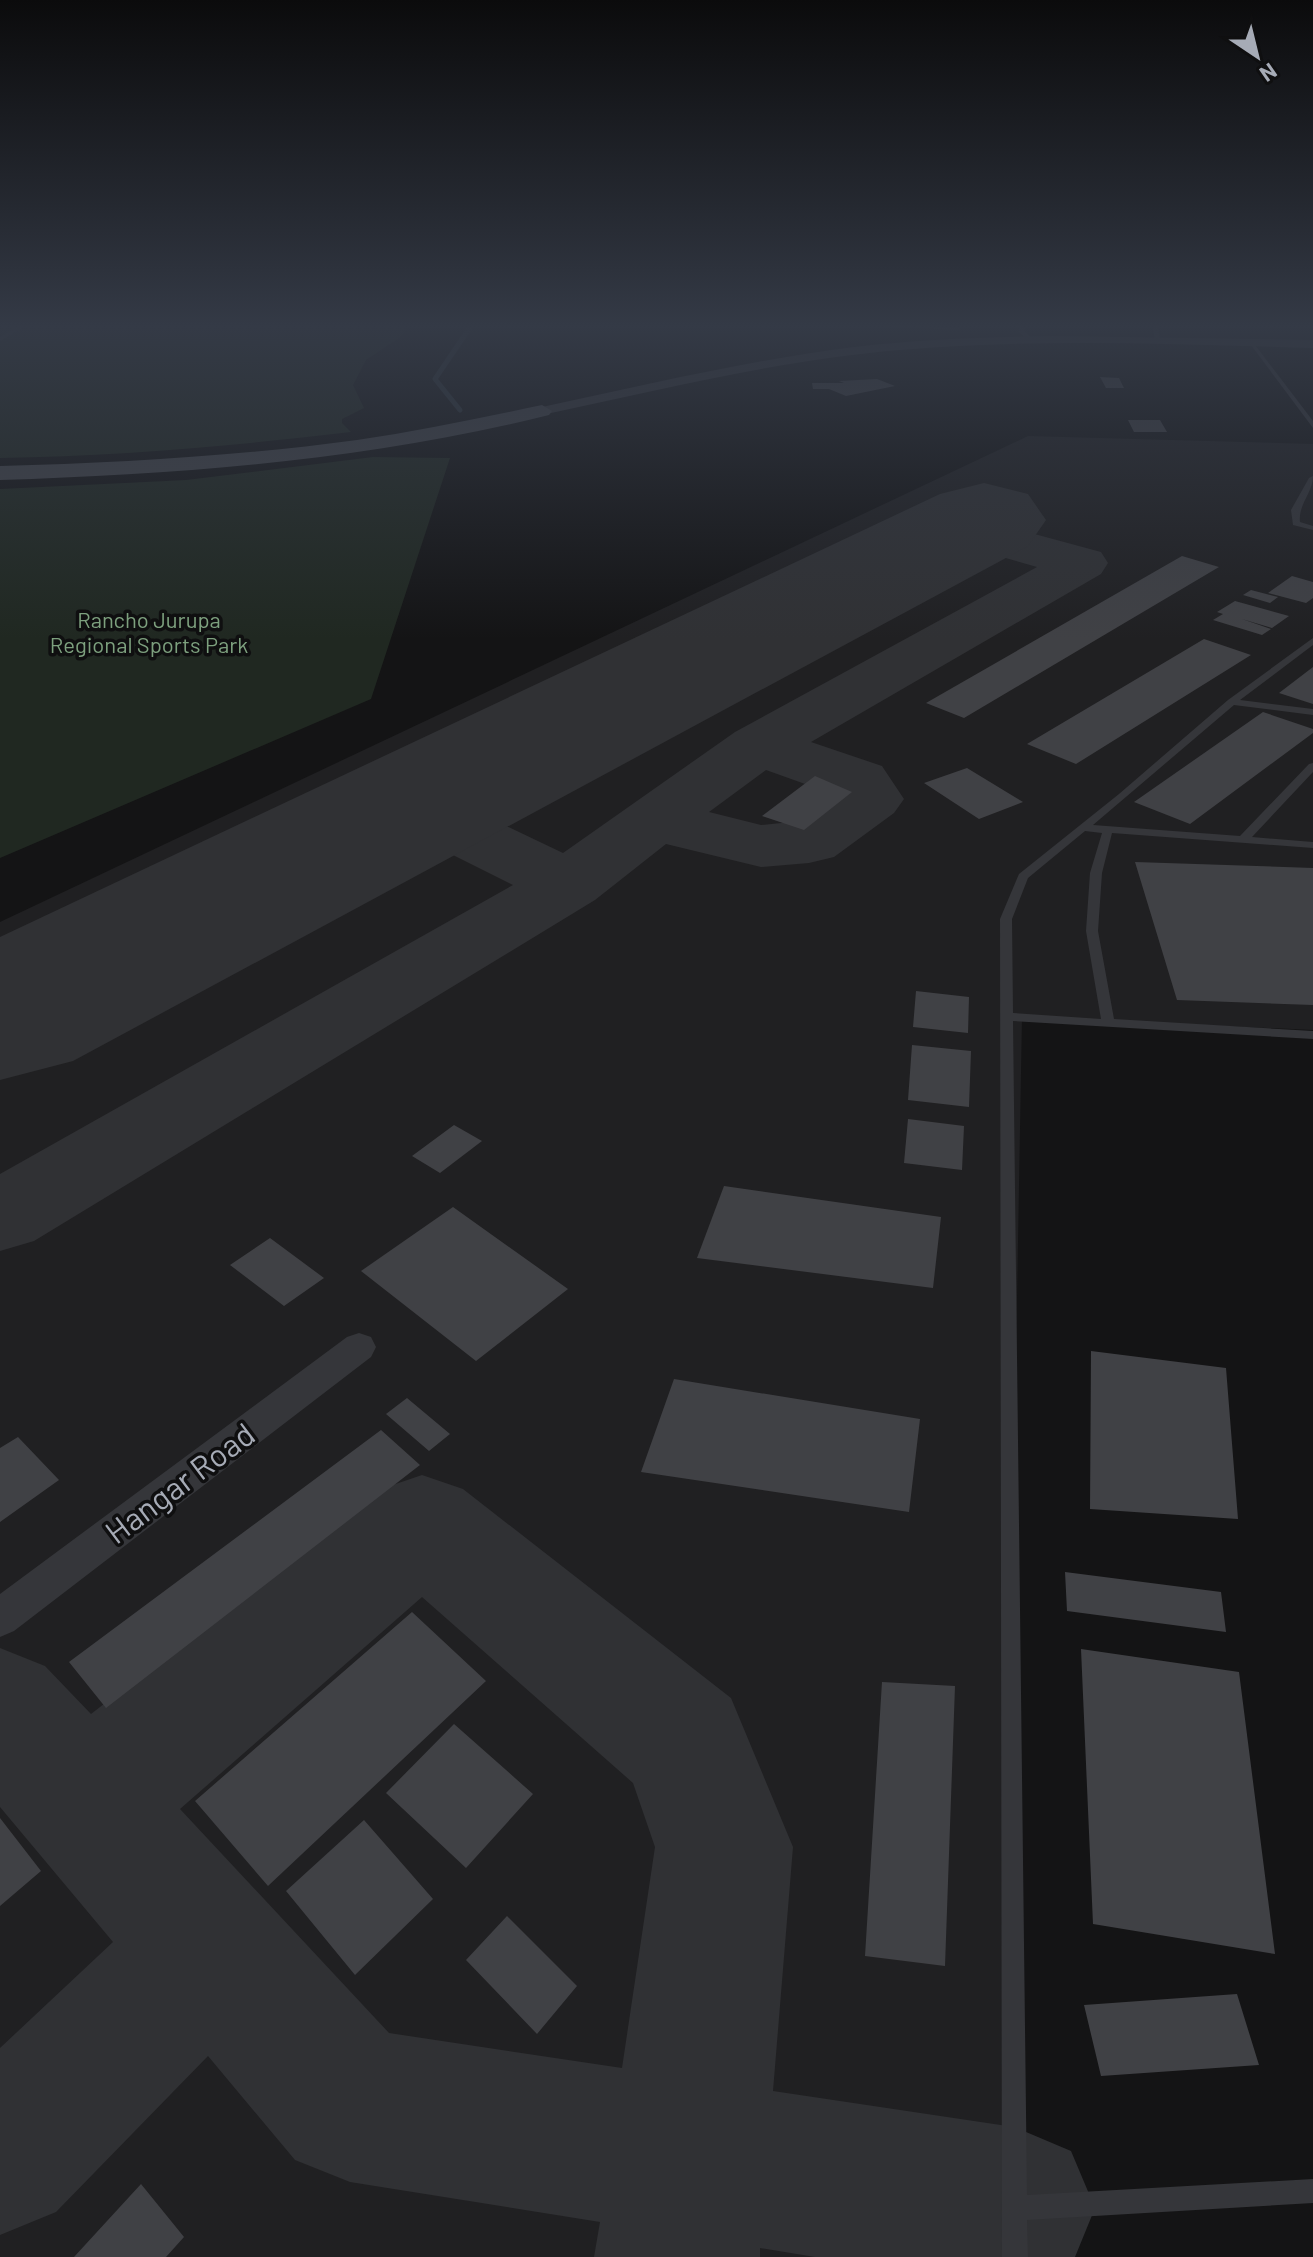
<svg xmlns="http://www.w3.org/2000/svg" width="1313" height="2257" viewBox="0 0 1313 2257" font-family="Barlow,sans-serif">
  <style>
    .built { fill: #202022 }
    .green { fill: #202821 }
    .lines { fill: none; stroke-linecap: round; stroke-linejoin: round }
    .stream { stroke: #2c353b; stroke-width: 5 }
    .taxiway { fill: #303134; fill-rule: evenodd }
    .runway { fill: #303134; fill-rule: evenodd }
    .building { fill: #404145 }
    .lane { fill: #35363a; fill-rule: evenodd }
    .street { fill: #35363a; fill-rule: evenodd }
    .secondary { fill: #43454a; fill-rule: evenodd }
    .labels { text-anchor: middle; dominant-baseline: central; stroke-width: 7; stroke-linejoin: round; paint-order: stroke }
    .far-park-label { font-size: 22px; fill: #7da07e; stroke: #0f0f10 }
    .near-street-label { font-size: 32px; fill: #a6abb6; stroke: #0f0f10 }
  </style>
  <rect width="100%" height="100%" fill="#141415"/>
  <path class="built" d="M1028,436l285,8v586l-291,-13 -22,1240h-1000v-1335z"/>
  <path class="green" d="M0,323h412l-13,15 -33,22 -13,25 11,23 -22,11v4l9,9c-117,14 -233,24 -351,26z
    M373,457l77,1 -79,241 -371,159v-369l186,-9z"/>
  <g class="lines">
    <path class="stream" d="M460,410l-25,-31 38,-56"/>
    <path class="taxiway" d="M964,515l137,37 7,11 -7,11 -290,168 71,24 22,33 -10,14 -60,44 -25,6 -48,4 -95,-23 -71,56 -561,341 -34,10v-77l513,-289 -124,-62 -10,-15 10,-15 24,-6 24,6 126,60 172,-121 302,-165 -91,-26 -7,-11 7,-11zM766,770l67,24 -42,28 -30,3 -52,-13z
      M422,1475l41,14 268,209 62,149 -20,244 241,36 57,24 24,57 -20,49h-260l-55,-9v9h-166l6,-35 -250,-40 -55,-22 -87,-104 -152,156 -56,23v-187l113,-106 -113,-135v-159l45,18 46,48 290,-225zM422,1597l211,186 22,64 -33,221 -233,-35 -209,-224z"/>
    <path class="runway" d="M984,483l44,11 18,26 -18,26 -955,515 -73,19v-143l940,-443z"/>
  </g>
  <path class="building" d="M1100,377l19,1 5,10h-18z
    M877,379l18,7 -49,10 -17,-7h-16l-1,-6h32l-5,-2z
    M1128,420h32l7,12h-33z
    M1182,556l37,11 -255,151 -38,-15z
    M1292,576l21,6v16l-7,5 -38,-10z
    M1251,590l27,7 -8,6 -27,-8z
    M1235,601l54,15 -17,12 -30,-9 29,10 -9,6 -49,-15 10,-6 -6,-2z
    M1204,639l47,16 -175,109 -49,-20z
    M1313,667v37l-34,-11z
    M1263,712l50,17v4l-123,91 -56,-22z
    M967,768l56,34 -44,17 -55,-36z
    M815,776l37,16 -48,38 -42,-14z
    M1135,862l178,6v137l-136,-5z
    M916,991l53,6 -1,36 -55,-6z
    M912,1045l59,6 -2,56 -61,-7z
    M908,1119l56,7 -2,44 -58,-7z
    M454,1125l28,16 -42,32 -28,-17z
    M724,1186l217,31 -8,71 -236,-30z
    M453,1207l115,82 -92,72 -115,-90z
    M270,1238l54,40 -40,28 -54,-41z
    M1091,1351l135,17 12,151 -148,-10z
    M674,1379l246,40 -11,93 -268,-40z
    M407,1398l43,36 -21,17 -43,-37z
    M381,1430l39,35 -314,243 -37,-46z
    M18,1437l41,43 -59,42v-74z
    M1065,1572l156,20 5,40 -159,-21z
    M412,1612l74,69 -218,205 -73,-85z
    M1081,1649l158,23 36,282 -182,-30z
    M882,1682l73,4 -10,280 -80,-10z
    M454,1724l79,70 -67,74 -80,-75z
    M0,1818l41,53 -41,35z
    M364,1820l69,79 -78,76 -69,-84z
    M507,1916l70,70 -40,48 -71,-74z
    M1237,1994l22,71 -158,11 -17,-71z
    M141,2184l43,53 -18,20h-92z"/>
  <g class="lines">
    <path class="lane" d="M24,323h7l-31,18v-4z
      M817,323l144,5 -3,2z
      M1018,323h6l1,8 8,10h-4l-10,-9z
      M1152,323h6l2,19 -5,-1z
      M1248,341h4l61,80v7z
      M1313,476c0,17 -15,28 -13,46l13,4v4l-20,-5 -2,-15 18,-32z
      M1313,638v7l-73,55 73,9v6l-79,-10 -141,120 147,11 69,-72 4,-1v9l-61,65 61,5v6l-201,-15 -10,40 -4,58 16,88 199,12v8l-300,-18 14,1174 286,-16v24l-286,17 1,37h-26l-2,-1338 19,-45 100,-80 109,-94zM1085,831l17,2 -12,40 -4,58 15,88 -88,-6 -1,-94 16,-41z"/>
    <path class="street" d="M1055,336l258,4v8c-137,-4 -276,-10 -413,2 -121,10 -240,40 -358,65l-7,-4 7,-4c103,-22 207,-47 312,-60 66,-8 134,-10 201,-11z
      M359,1333l12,4 5,10 -5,10 -357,274 -14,6v-43l347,-257z"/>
    <path class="secondary" d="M542,405l10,6 -3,4c-180,45 -365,59 -549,65v-14c119,-3 239,-10 357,-26 62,-9 124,-22 185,-35z"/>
  </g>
  <linearGradient id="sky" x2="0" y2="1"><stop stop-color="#0b0b0c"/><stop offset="0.51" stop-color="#343a46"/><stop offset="1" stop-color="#343a46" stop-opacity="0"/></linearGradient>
  <rect width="1313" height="639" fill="url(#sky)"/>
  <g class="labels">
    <g class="far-park-label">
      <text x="149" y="619">Rancho Jurupa<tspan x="149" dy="25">Regional Sports Park</tspan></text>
    </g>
    <g class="near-street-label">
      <text transform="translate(179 1482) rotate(-37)">Hangar Road</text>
    </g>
  </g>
  <g transform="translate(1257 56) rotate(145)" stroke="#0f0f10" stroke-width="6" paint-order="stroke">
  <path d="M0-6L14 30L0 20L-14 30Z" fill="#a6abb6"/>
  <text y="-12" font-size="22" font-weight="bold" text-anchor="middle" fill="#a6abb6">N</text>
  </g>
</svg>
